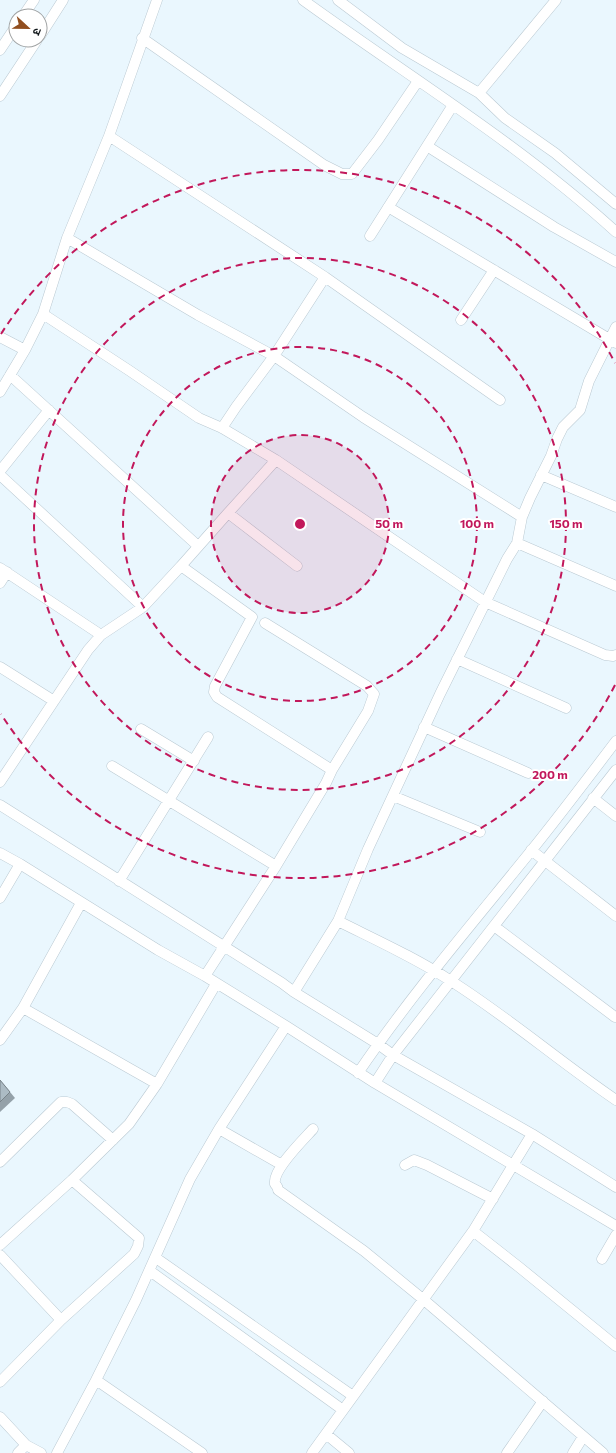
<svg xmlns="http://www.w3.org/2000/svg" width="616" height="1453" viewBox="0 0 616 1453" font-family="Commissioner,'Noto Sans Devanagari',sans-serif">
  <style>
    .lines { fill: none; stroke-linecap: round; stroke-linejoin: round }
    .street-casing { stroke: #bac9d2; stroke-width: 11 }
    .street { stroke: #fff; stroke-width: 10 }
    .wall { fill: #94a1a9 }
    .building { fill: #acbbc4; stroke: #788389 }
    .ring { fill: none; stroke: #c2185b; stroke-width: 2; stroke-dasharray: 7 5 }
    .centre { fill: #c2185b; stroke: #fff; stroke-width: 2 }
    .ring-label { font-size: 12px; text-anchor: middle; font-weight: bold; fill: #c2185b; stroke: #fff; stroke-width: 4; stroke-linejoin: round; paint-order: stroke }
  </style>
  <rect width="100%" height="100%" fill="#eaf7fe"/>
  <g class="lines">
    <defs>
      <path id="street" d="M157,0l-48,136 -42,102 -24,76 87,57 69,47 23,10 54,32 209,142 120,53 8,1 3,-1
        M303,0c105,76 218,145 313,232
        M338,0l64,48 77,45 26,25 50,35 61,51
        M23,16l11,-16
        M40,36l23,-36
        M142,38l182,127 18,9h10l26,-34 40,-59
        M0,50l16,-24
        M479,93l77,-93
        M0,96l37,-56
        M109,136l216,141 -51,79 -38,51 -14,21
        M427,146l127,81 62,35
        M388,207l228,136
        M370,236l83,-131
        M67,238l131,77 76,41 89,61 159,100
        M325,277l175,123
        M461,320l33,-50
        M0,337l25,13 -25,42
        M25,350l18,-36
        M10,375l188,171
        M0,471l49,-61
        M0,475l143,132 38,-41
        M541,475l75,32
        M228,513l48,-53
        M517,543l99,43
        M0,568l101,67 -13,15 -88,132
        M0,583l7,-11
        M265,623l102,63 7,8 -6,17 -36,59
        M101,635l42,-28
        M457,659l109,49
        M0,667l54,34
        M424,727l104,46
        M141,729l53,32
        M112,766l164,100
        M393,796l87,36
        M593,798l23,18
        M0,805l282,178 12,9 44,-71 30,-72 72,-155 67,-135 10,-16 5,-26 8,-19 21,-42 6,-17 6,-12 17,-17 9,-29 27,-54
        M531,850l85,66
        M0,853l20,11 138,86 47,26 81,50 89,57 241,143
        M119,881l89,-144
        M0,898l20,-34
        M338,921c38,19 78,37 113,60 57,36 109,81 165,119
        M494,926l121,91
        M205,976l71,-110 50,-83 6,-13 -115,-73 -3,-5 1,-6 37,-69 -71,-51 47,-53 69,53
        M294,992l84,52 15,11 139,79 84,53
        M23,1008l134,76
        M0,1040l23,-32 58,-105
        M358,1073c53,-78 114,-149 173,-222 29,-36 57,-73 85,-110
        M375,1083l18,-28 223,-285
        M313,1129c-9,10 -41,41 -38,55 1,1 3,4 3,6l86,61 60,49 179,153
        M0,1162l61,-60h6l5,2 41,36
        M282,1165l-63,-36 67,-103
        M405,1165l9,-5 13,5 66,34
        M473,1231l46,36 97,79
        M0,1245l72,-65 57,-56 28,-40 59,-100
        M0,1255l61,65 -61,62
        M156,1258l197,138
        M602,1259l14,-24
        M150,1271l193,139
        M61,1320l73,-66 4,-8 1,-8 -67,-58
        M96,1380l40,-80 54,-121 29,-50
        M0,1417l26,28 15,8
        M326,1434l23,19
        M18,1453l8,-8
        M57,1453l39,-73 106,73
        M312,1453l161,-222 59,-97
        M507,1453l36,-52
        M573,1453l10,-16"/>
    </defs>
    <use href="#street" class="street-casing"/>
    <use href="#street" class="street"/>
  </g>
  <path class="wall" d="M0,1080l15,18 -15,14z"/>
  <path class="building" d="M0,1080l10,12 -10,10z"/>
  <circle cx="300" cy="524" r="89" fill="#c2185b" fill-opacity=".12"/>
  <g class="ring">
    <circle cx="300" cy="524" r="89"/>
    <circle cx="300" cy="524" r="177"/>
    <circle cx="300" cy="524" r="266"/>
    <path d="M615 685A354 354 0 0 1 1 714M1 334A354 354 0 0 1 615 363"/>
  </g>
  <circle cx="300" cy="524" r="6" class="centre"/>
  <g class="ring-label">
    <text x="389" y="528">50 m</text>
    <text x="477" y="528">100 m</text>
    <text x="566" y="528">150 m</text>
    <text x="550" y="779">200 m</text>
  </g>
  <g transform="translate(28 28) rotate(112)"><circle r="19" fill="#ffffff" stroke="#9fa2a3"/>
  <path d="M0-3L7 15L0 10L-7 15Z" fill="#914e1f"/>
  <text y="-6" font-size="11" font-weight="bold" text-anchor="middle" fill="#101619">उ</text>
  </g>
</svg>
